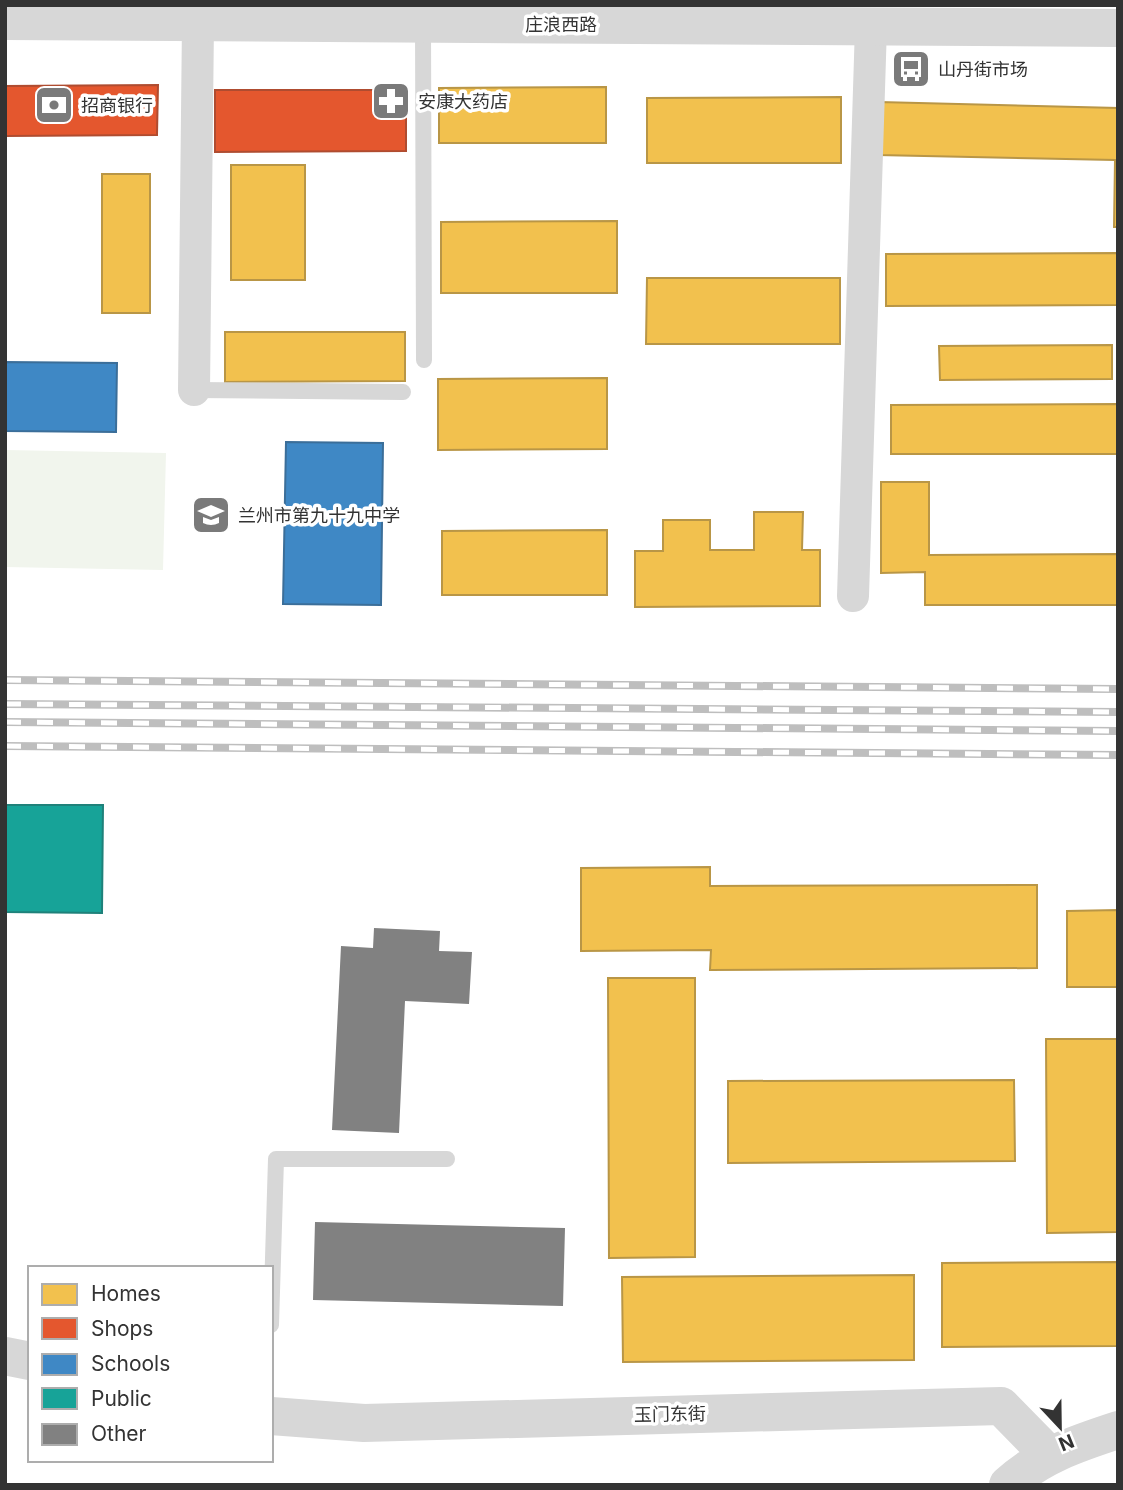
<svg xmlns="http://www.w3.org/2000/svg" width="1123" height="1490" viewBox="0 0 1123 1490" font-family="Inter,'Noto Sans SC',sans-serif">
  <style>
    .green { fill: #f1f5ed }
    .homes { fill: #f2c14e; stroke: #b99646; stroke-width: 2 }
    .shops { fill: #e4572e; stroke: #af4c30; stroke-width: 2 }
    .schools { fill: #3f88c5; stroke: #3b6e99; stroke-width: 2 }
    .public { fill: #17a398; stroke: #1f817a; stroke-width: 2 }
    .building { fill: #818181 }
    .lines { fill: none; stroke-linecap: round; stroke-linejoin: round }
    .service { stroke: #d7d7d7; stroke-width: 16 }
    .minor { stroke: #d7d7d7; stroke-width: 32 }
    .tertiary { stroke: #d7d7d7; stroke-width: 38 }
    .rail-casing { stroke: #bebebe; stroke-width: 8 }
    .rail { stroke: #fff; stroke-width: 5; stroke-dasharray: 16; stroke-linecap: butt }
    .labels { text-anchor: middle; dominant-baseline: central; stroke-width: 7; stroke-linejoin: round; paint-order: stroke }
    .street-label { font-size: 18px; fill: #333; stroke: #fff }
    .poi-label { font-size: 18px; fill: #333; stroke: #fff; text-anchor: start }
  </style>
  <rect width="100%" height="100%" fill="#fff"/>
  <path class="green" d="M5,450l161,3 -3,117 -158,-3z"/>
  <path class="homes" d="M606,87v56h-167v-55z
    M841,97v66h-194v-65z
    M879,102l239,6v119h-4l1,-67 -237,-5z
    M231,165h74v115h-74z
    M102,174h48v139h-48z
    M617,221v72h-176v-71z
    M1118,253v52l-232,1v-52z
    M647,278h193v66h-194z
    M225,332h180v49l-180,1z
    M1112,345v34l-172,1 -1,-34z
    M607,378v71l-169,1v-71z
    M1118,404v50h-227v-49z
    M881,482h48v73l189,-1v51h-193v-33l-44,1z
    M754,512h49l-1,38h18v56l-185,1v-56h28v-31h47v30h44z
    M607,530v65h-165v-64z
    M710,867v19l327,-1v83l-327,2 1,-20 -130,1v-83z
    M1118,910v77h-51v-76z
    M608,978h87v279l-86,1z
    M1046,1039h72v193l-71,1z
    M1014,1080l1,81 -287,2v-82z
    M1118,1262v84l-176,1v-84z
    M914,1275v85l-291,2 -1,-85z"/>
  <path class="shops" d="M158,85l-1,50 -152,1v-50z
    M215,90h191v61l-191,1z"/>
  <path class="schools" d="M5,362l112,1 -1,69 -111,-1z
    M286,442l97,1 -2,162 -98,-1z"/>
  <path class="public" d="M5,805h98l-1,108 -97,-1z"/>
  <path class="building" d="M374,928l66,3 -1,20 33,1 -3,52 -64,-3 -6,132 -67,-3 9,-184 32,2z
    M315,1222l250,6 -2,78 -250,-6z"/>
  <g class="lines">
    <path class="service" d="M423,23l1,337
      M194,390l209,2
      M271,1325l5,-166h171"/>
    <path class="minor" d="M194,390l4,-368
      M853,596l18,-570"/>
    <path class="tertiary" d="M5,21l1113,7
      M5,1356l25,5
      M271,1416l93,7 637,-17 48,49
      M1008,1485c31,-29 70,-42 110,-55"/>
    <defs>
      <path id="rail" d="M5,680l1113,9
        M5,704l1113,8
        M5,722l1113,9
        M5,746l1113,9"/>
    </defs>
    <use href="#rail" class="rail-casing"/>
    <use href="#rail" class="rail"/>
  </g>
  <defs>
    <symbol id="bus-square" viewBox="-11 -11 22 22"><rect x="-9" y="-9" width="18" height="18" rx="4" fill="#7a7a7a" stroke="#fff"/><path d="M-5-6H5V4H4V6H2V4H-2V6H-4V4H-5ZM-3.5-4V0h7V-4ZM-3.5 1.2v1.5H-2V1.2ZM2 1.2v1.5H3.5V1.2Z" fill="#fff"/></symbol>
    <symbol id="pharmacy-square" viewBox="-11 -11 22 22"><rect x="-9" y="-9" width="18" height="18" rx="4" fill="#7a7a7a" stroke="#fff"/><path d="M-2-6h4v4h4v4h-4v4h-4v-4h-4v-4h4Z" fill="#fff"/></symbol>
    <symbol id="bank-square" viewBox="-11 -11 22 22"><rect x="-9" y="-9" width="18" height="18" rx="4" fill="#7a7a7a" stroke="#fff"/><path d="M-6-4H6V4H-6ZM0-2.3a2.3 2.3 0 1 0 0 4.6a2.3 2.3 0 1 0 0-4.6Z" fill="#fff"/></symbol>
    <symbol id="school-square" viewBox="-11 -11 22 22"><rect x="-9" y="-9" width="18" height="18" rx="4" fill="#7a7a7a" stroke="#fff"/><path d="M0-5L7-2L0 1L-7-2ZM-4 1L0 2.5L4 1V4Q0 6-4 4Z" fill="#fff"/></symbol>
  </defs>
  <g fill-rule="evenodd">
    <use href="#bus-square" x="889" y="47" width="44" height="44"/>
    <use href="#pharmacy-square" x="369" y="79" width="44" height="44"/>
    <use href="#bank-square" x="32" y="83" width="44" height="44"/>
    <use href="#school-square" x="189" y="493" width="44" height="44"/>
  </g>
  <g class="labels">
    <g class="street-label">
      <text x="561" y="24">庄浪西路</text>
      <text transform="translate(670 1414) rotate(-1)">玉门东街</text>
    </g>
    <g class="poi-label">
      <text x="938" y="69">山丹街市场</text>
      <text x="418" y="101">安康大药店</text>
      <text x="81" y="105">招商银行</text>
      <text x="238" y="515">兰州市第九十九中学</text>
    </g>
  </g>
  <rect width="1123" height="1490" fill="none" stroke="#333333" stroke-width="14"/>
  <rect x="28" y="1266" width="245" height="196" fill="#ffffff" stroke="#adadad" stroke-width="2"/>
  <rect x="42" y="1284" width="35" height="21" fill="#f2c14e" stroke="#adadad" stroke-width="2"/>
  <text x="91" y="1301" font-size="21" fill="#333333">Homes</text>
  <rect x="42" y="1318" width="35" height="21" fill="#e4572e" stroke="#adadad" stroke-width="2"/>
  <text x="91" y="1336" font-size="21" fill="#333333">Shops</text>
  <rect x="42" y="1354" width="35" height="21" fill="#3f88c5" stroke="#adadad" stroke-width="2"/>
  <text x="91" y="1371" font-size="21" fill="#333333">Schools</text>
  <rect x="42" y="1388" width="35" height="21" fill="#17a398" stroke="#adadad" stroke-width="2"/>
  <text x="91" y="1406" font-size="21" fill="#333333">Public</text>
  <rect x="42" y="1424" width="35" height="21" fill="#818181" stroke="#adadad" stroke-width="2"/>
  <text x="91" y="1441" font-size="21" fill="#333333">Other</text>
  <g transform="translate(1060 1427) rotate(158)" stroke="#ffffff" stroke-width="5" paint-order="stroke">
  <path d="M0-5L12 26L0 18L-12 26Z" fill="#333333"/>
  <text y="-10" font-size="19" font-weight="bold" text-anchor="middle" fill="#333333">N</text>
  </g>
</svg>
